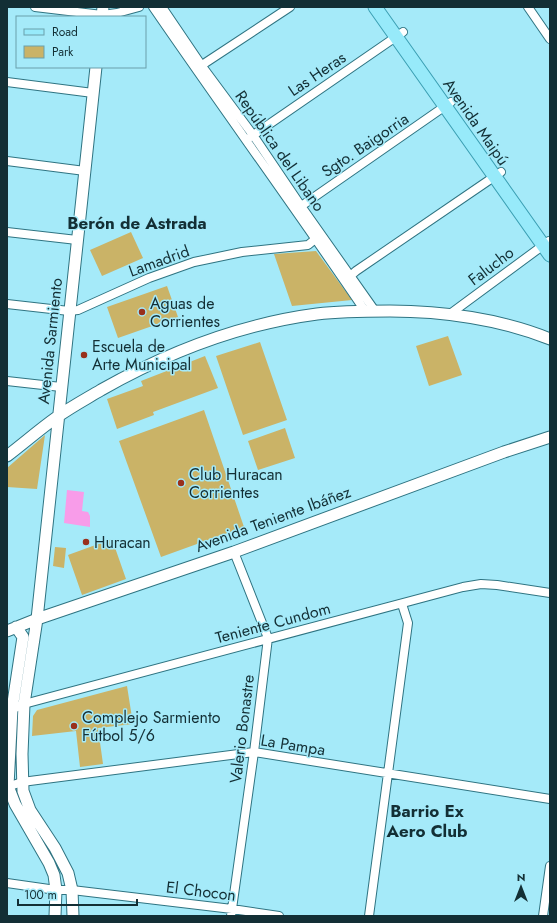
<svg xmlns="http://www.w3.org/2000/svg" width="557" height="923" viewBox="0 0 557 923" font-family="Jost,sans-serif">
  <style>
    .green { fill: #cab367 }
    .water { fill: #f89ce9 }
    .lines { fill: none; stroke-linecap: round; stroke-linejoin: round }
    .street-casing { stroke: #2f7482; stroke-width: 10 }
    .secondary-casing { stroke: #2f7482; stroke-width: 13 }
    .primary-casing { stroke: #3b9fb3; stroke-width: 15 }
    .street { stroke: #fff; stroke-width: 8 }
    .secondary { stroke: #fff; stroke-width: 11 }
    .primary { stroke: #97eafa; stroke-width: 13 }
    .poi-dot { fill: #99301c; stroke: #a5eaf9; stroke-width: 1.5 }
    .labels { text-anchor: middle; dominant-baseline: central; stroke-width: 3; stroke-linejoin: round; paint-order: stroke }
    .street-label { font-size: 16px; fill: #132f35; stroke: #a5eaf9 }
    .poi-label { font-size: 16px; fill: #132f35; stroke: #a5eaf9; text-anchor: start }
    .neighbourhood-label { font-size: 17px; font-weight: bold; fill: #132f35; stroke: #a5eaf9 }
  </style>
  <rect width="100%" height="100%" fill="#a5eaf9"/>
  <path class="green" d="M131,232l12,26 -41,18 -12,-26z
    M316,251l36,49 -60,6 -18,-52z
    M167,286l11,31 -60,21 -11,-31z
    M448,336l14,39 -33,11 -13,-40z
    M260,342l27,78 -44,15 -27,-79z
    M205,356l13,32 -65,24 1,3 -37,14 -10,-30 36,-13 -2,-5z
    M204,410l40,117 -83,30 -42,-116z
    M285,428l10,30 -37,12 -10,-29z
    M45,435l-8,54 -30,-2v-19z
    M112,539l14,40 -44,16 -14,-40z
    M55,547l11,1 -2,20 -11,-2z
    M127,686l6,38 -35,4 5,36 -23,3 -4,-36 -44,5 1,-20 4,-6z"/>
  <path class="water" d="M67,490l17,2 -2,19 6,1 2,4v11l-26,-4z"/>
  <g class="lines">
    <defs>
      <path id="street" d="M35,7l67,8 15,-2 22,-6
        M153,7c70,102 143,202 212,304
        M162,7l42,62 49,66 48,71 74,105
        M528,7l22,32
        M199,67l91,-60
        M7,82l86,11
        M249,138l154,-106
        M7,161l78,10
        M297,209l154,-107
        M7,232l70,8
        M347,279l9,-8 145,-99
        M7,304l62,7 9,-1 71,-32 45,-16 48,-10 66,-7 11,-9
        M450,314l99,-73
        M7,381l54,6
        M8,711l16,-7 439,-117 18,-3 16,1 53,8
        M7,787l15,-5 232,-30 296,47
        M7,883l49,7h16l160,19 47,7
        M231,916l23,-164 14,-114 -34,-86
        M369,916l39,-293 -6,-19
        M543,916l7,-50"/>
      <path id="secondary" d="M102,17l1,-10
        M7,456c17,-13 33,-27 50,-39 14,-10 29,-18 44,-27 67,-38 140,-66 216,-76 24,-3 49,-3 73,-3 52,0 111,8 160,28
        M16,627l7,10 -11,72 -4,77 7,18 34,59 5,12 2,15 -1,26
        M7,631l30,-12 197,-67 270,-100 46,-15
        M73,916l-1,-26 -4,-17 -13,-25 -25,-38 -7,-19 -1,-37 2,-50 13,-85 59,-552"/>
      <path id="primary" d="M375,7l175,248"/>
    </defs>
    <use href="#street" class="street-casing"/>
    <use href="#secondary" class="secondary-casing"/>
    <use href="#primary" class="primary-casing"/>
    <use href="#street" class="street"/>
    <use href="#secondary" class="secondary"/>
    <use href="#primary" class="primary"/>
  </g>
  <g class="poi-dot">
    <circle cx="142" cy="312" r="4"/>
    <circle cx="84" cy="355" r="4"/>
    <circle cx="181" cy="483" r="4"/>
    <circle cx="86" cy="542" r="4"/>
    <circle cx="74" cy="726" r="4"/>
  </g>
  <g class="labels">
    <g class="street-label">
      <text transform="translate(317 74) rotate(-34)">Las Heras</text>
      <text transform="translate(476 122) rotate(55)">Avenida Maipú</text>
      <text transform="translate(365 145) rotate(-34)">Sgto. Baigorria</text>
      <text transform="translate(280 151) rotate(55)">República del Libano</text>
      <text transform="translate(159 261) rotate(-20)">Lamadrid</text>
      <text transform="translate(491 266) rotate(-37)">Falucho</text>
      <text transform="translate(50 341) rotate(-84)">Avenida Sarmiento</text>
      <text transform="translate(273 519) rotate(-20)">Avenida Teniente Ibáñez</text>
      <text transform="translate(273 623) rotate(-15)">Teniente Cundom</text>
      <text transform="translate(242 729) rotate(-83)">Valerio Bonastre</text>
      <text transform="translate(293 745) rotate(9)">La Pampa</text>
      <text transform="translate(201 891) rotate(7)">El Chocon</text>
    </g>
    <g class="poi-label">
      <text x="150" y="303">Aguas de<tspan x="150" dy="18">Corrientes</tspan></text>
      <text x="92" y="346">Escuela de<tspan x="92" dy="18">Arte Municipal</tspan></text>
      <text x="189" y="474">Club Huracan<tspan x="189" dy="18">Corrientes</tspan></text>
      <text x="94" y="542">Huracan</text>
      <text x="82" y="717">Complejo Sarmiento<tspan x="82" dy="18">Fútbol 5/6</tspan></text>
    </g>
    <g class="neighbourhood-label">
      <text x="137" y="223">Berón de Astrada</text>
      <text x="427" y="811">Barrio Ex<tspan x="427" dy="20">Aero Club</tspan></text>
    </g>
  </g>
  <rect width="557" height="923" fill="none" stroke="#132f35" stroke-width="16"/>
  <rect x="16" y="16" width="130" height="52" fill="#a5eaf9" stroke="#6b9fab"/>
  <rect x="24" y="29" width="20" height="6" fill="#97eafa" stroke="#6b9fab"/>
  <text x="52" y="36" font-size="12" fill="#132f35">Road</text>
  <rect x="24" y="46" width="20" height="12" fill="#cab367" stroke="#6b9fab"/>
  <text x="52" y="56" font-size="12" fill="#132f35">Park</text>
  <g transform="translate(521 887)" stroke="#a5eaf9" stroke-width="3" paint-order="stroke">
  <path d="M0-3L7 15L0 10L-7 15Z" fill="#132f35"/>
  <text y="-6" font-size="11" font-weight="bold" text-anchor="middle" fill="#132f35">N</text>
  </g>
  <path d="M18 899v6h119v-6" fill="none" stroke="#132f35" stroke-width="2"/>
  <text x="24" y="899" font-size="12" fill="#132f35" stroke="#a5eaf9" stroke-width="3" paint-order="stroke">100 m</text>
</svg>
